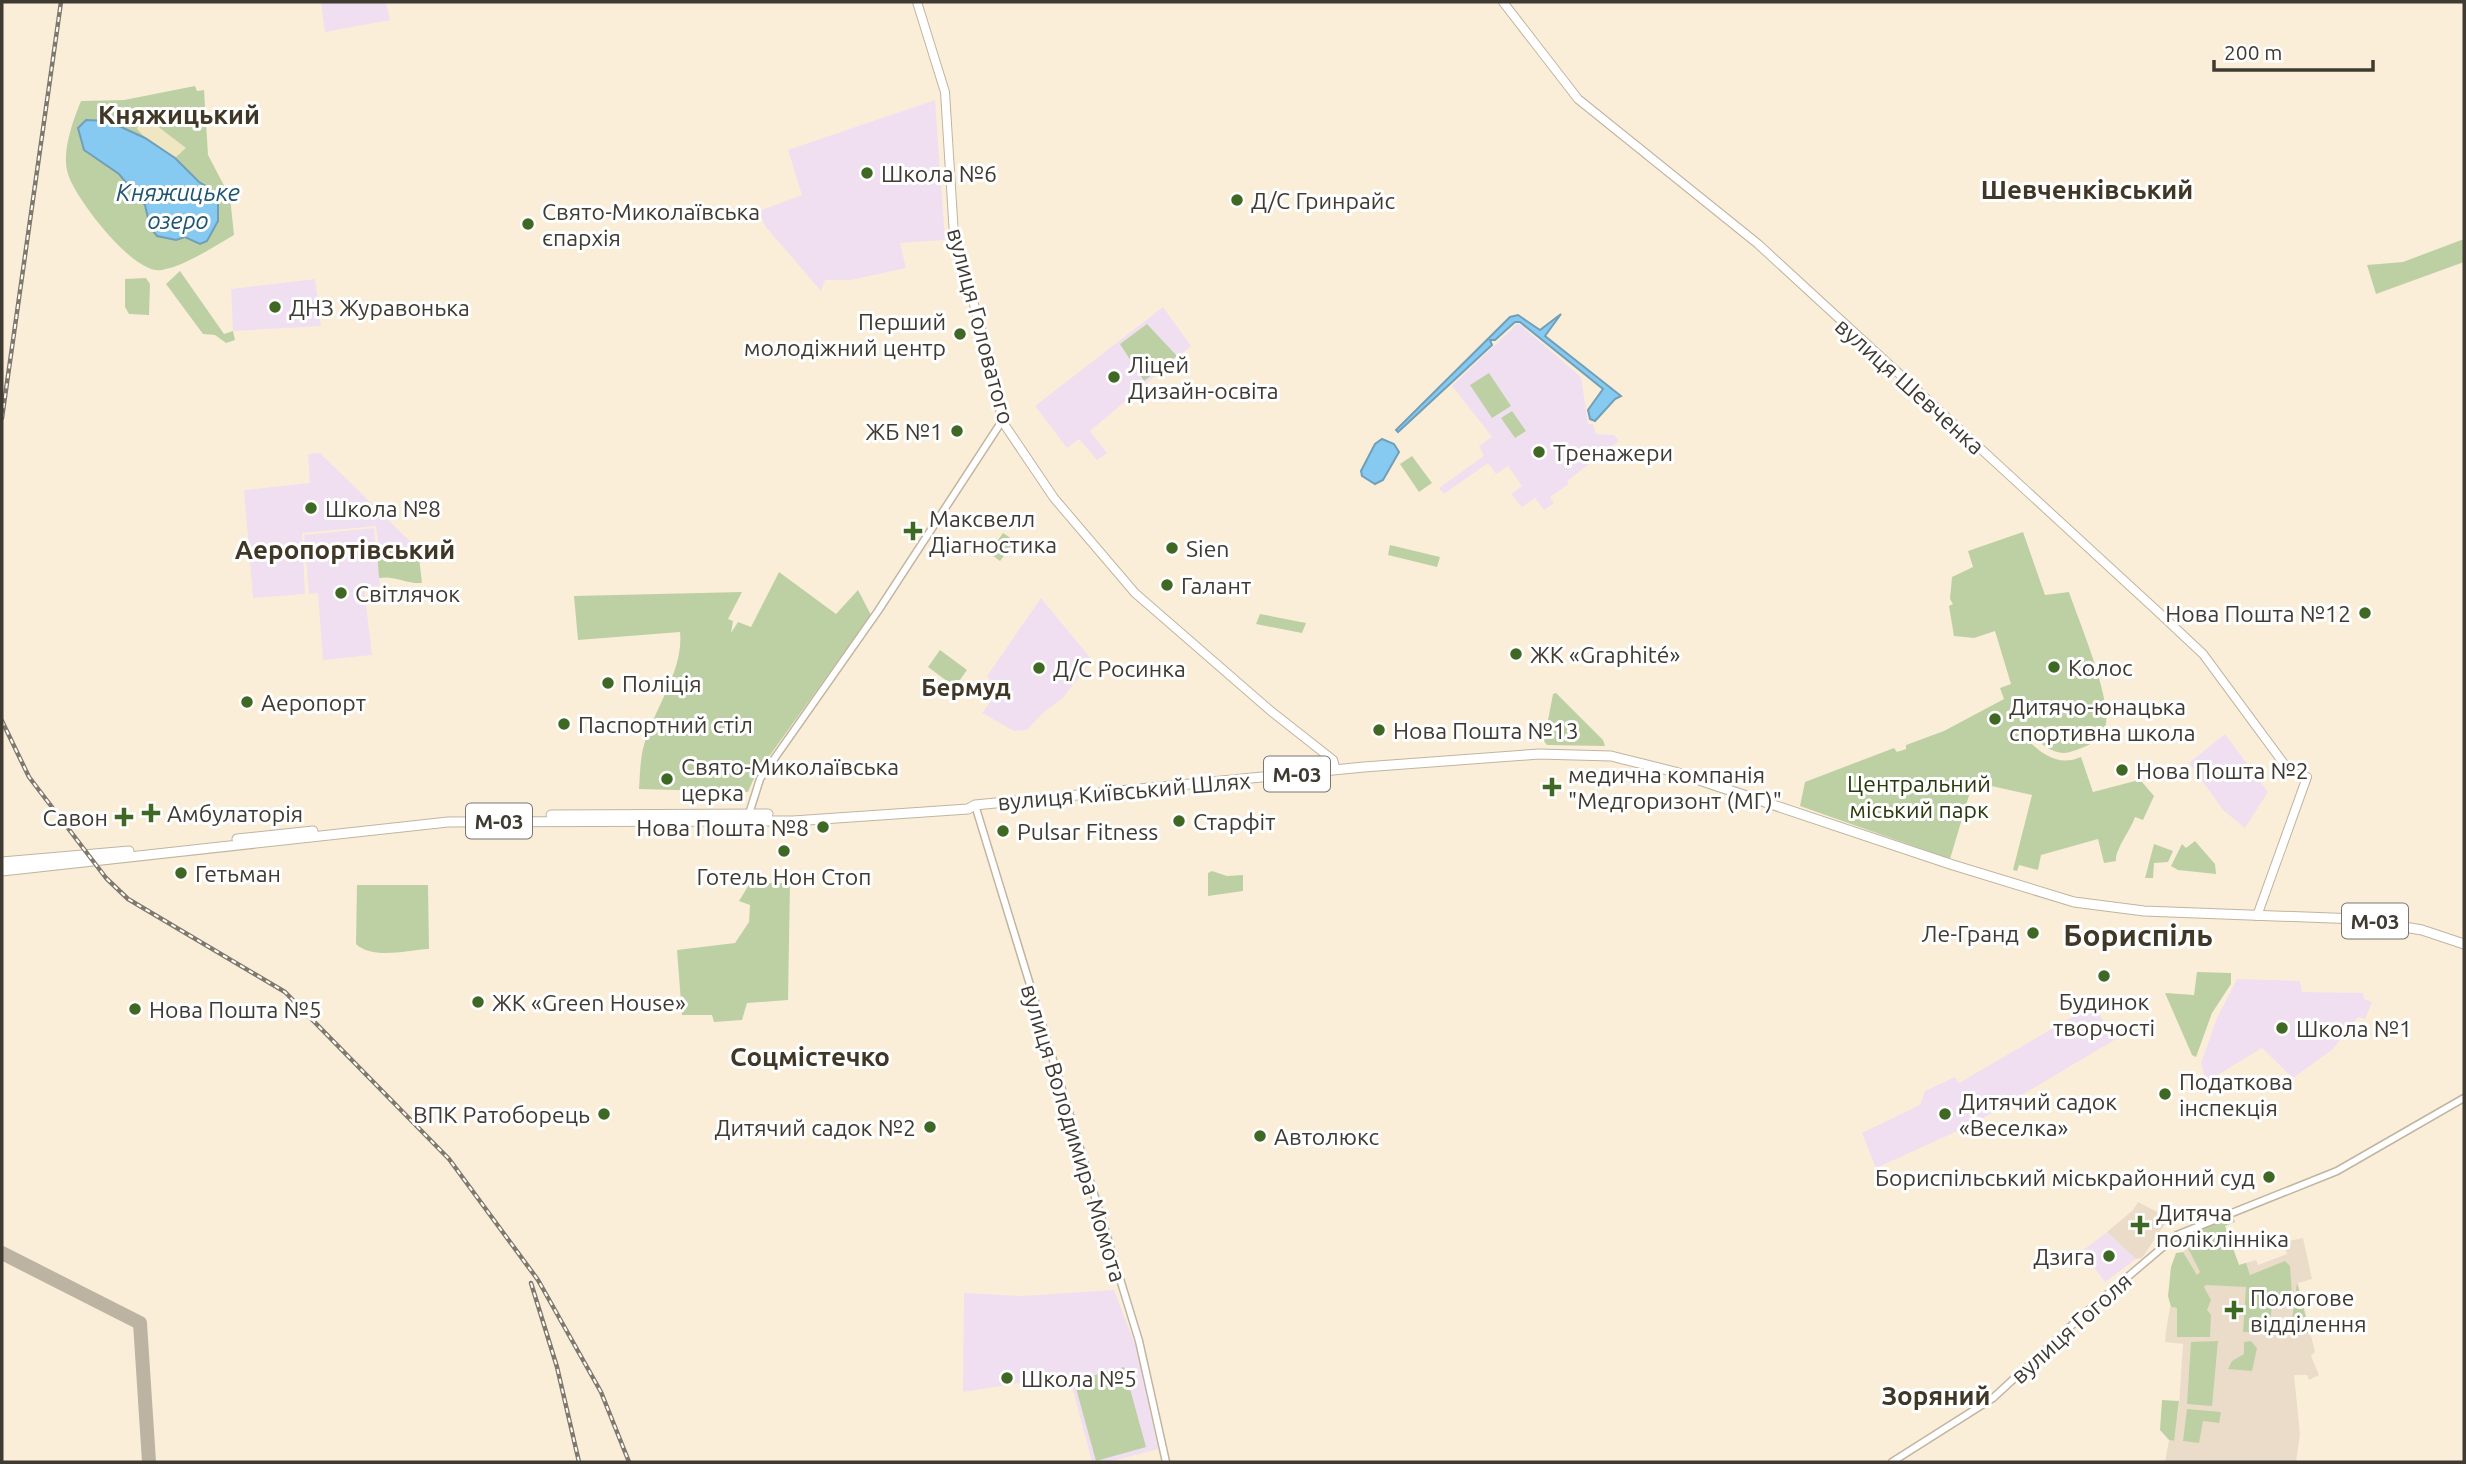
<svg xmlns="http://www.w3.org/2000/svg" width="2466" height="1464" viewBox="0 0 2466 1464" font-family="Ubuntu,sans-serif">
  <style>
    .education { fill: #f0dff1 }
    .medical { fill: #ebdcca }
    .green { fill: #bdd0a4 }
    .sand { fill: #f0e6c1 }
    .water { fill: #86caf1; stroke: #719fb8; stroke-width: 2 }
    .lines { fill: none; stroke-linecap: round; stroke-linejoin: round }
    .taxiway { stroke: #bdb3a2; stroke-width: 14 }
    .minor-casing { stroke: #c1b4a0; stroke-width: 9 }
    .major-casing { stroke: #c1b4a0; stroke-width: 10 }
    .highway-casing { stroke: #c1b4a0; stroke-width: 11 }
    .minor { stroke: #fff; stroke-width: 6 }
    .major { stroke: #fff; stroke-width: 8 }
    .highway { stroke: #fff; stroke-width: 9 }
    .rail-casing { stroke: #7f786b; stroke-width: 4.5 }
    .rail { stroke: #fff; stroke-width: 2; stroke-dasharray: 5; stroke-linecap: butt }
    .poi-dot { fill: #3f6825; stroke: #fff; stroke-width: 2.5 }
    .labels { text-anchor: middle; dominant-baseline: central; stroke-width: 6; stroke-linejoin: round; paint-order: stroke }
    .shield { fill: #fff; stroke: #797570; stroke-width: 2 }
    .shield-label { font-size: 21px; font-weight: bold; fill: #3f3a32 }
    .poi-label { font-size: 23px; fill: #3f3a32; stroke: #fff; text-anchor: start }
    .street-label { font-size: 23px; fill: #3f3a32; stroke: #fff }
    .park-label { font-size: 23px; fill: #2a3a0c; stroke: #fff }
    .water-label { font-size: 24px; font-style: italic; fill: #205570; stroke: #fff }
    .neighbourhood-label { font-size: 24px; font-weight: bold; fill: #413726; stroke: #fff }
    .quarter-label { font-size: 26px; font-weight: bold; fill: #413726; stroke: #fff }
    .district-label { font-size: 30px; font-weight: bold; fill: #413726; stroke: #fff }
  </style>
  <rect width="100%" height="100%" fill="#fbeed9"/>
  <path class="education" d="M321,2h65l4,18 -65,12z
    M935,100l10,140 -45,3 6,25 -55,12h-26l-4,11 -56,-65 -6,-15 43,-16 -14,-45z
    M315,279l6,47 -88,5 -2,-42z
    M1163,307l28,39 -101,85 17,22 -10,7 -18,-21 -12,9 -32,-42z
    M1518,323l63,54 7,47h5l3,10 18,1 5,6 -52,40 2,3 -19,13 4,6 -10,7 -9,-12 -13,9 -11,-13 11,-8 -14,-20 -12,8 -8,-11 -44,31 -5,-6 45,-32 -5,-10 13,-9 -40,-51z
    M320,453l98,96 -39,3 -3,-26 -74,7 3,61 -52,4 -9,-108 66,-7 -2,-29z
    M374,528l6,58 -16,1 8,68 -49,5 -5,-67 -9,1 -5,-59z
    M1041,598l51,62 -30,39 -18,13 -17,18 -13,1 -32,-18 17,-23 -12,-14z
    M2225,734l43,58 -23,36 -21,-17 -35,-48z
    M2237,979l63,2 2,11 61,1 1,6 8,3 -7,17 -7,-2 -25,32 -40,29 -31,-30 -56,34 -5,-19 16,-45z
    M2093,1005l23,34 -143,85 -97,44 -14,-35 58,-28 5,-14 30,-14 4,6z
    M2107,1232l29,27 -31,23 -23,-31z
    M1114,1290l22,57 22,102 -49,13h-17l-23,-87 -106,17 1,-99 57,3z"/>
  <path class="medical" d="M2138,1202l31,16 -27,40 -6,1 -29,-27 26,-22z
    M2225,1226l14,39 17,-5 2,5 29,-11 -4,-12 20,-4 9,41 -14,4 17,69 -4,4 8,19 -10,5 -2,-5h-13l6,59 -4,28h-131l4,-22 4,1 6,-35 4,-62 -18,-2 1,-11 4,-24 7,1 6,-56 15,-16z"/>
  <path class="green" d="M195,86l2,5 7,-1 4,65 22,42 4,38c-21,12 -47,30 -72,35 -28,6 -87,-72 -94,-96 -7,-21 5,-54 13,-73l43,-1z
    M2464,239v23l-88,32 -9,-29 36,-3z
    M180,271l44,63 9,-3 2,9 -9,3 -11,-8 -12,-1 -37,-50z
    M146,278l4,6 -1,31 -20,-1 -4,-7v-28z
    M1147,324l30,32 -33,25 -24,-37z
    M1489,373l22,33 -19,12 -22,-33z
    M1512,411l14,20 -11,7 -14,-20z
    M1412,456l20,27 -13,9 -19,-28z
    M2023,532l22,63 24,-3c9,27 45,111 36,135 -7,17 -23,21 -35,25 -15,5 -33,-10 -41,-21l-8,3c18,17 35,34 60,23l12,35 42,-11 1,-6 18,21 -11,24 -8,-3c-4,13 -20,32 -19,44l-12,2 -6,-24 -57,16 -3,15 -19,-5 -2,6 -4,-1 19,-75 -59,-13 -23,77 -150,-53 5,-24 89,-34 3,4 9,-3v-4l38,-14 60,-32 -4,-11 11,-4 -16,-53 -21,7 -20,-2 -5,-30 4,-2 -3,-5 2,-22 21,-10 -5,-16z
    M1003,533l12,8 -15,20 -11,-8z
    M1390,545l50,12 -3,10 -49,-12z
    M418,549l4,34c-16,1 -28,-8 -43,-5l-2,-26z
    M779,572l57,42 22,-24 13,25 -116,161 -7,16 -109,-3c1,-14 1,-30 5,-44 10,-36 40,-75 36,-113l-102,8 -4,-44 168,-4 -14,27 5,2 -2,12 7,-11 13,5z
    M1260,614l46,9 -4,10 -46,-9z
    M940,650l27,20 -12,17 -27,-20z
    M1556,693l47,47 2,6 -58,-1 -3,-4 9,-47z
    M2195,841l20,23 1,10 -38,-4 -7,-4 11,-22 4,4z
    M2154,844l19,7 -5,11 -14,1 -1,15h-8z
    M1212,871l15,5 16,-1v16l-35,5v-23z
    M750,883h40l-2,117 -41,3 -5,17 -28,2 -2,-7h-30l-5,-65 58,-7 14,-21 1,-17 -11,-4z
    M357,885h71l1,64c-22,1 -56,11 -73,-5z
    M2197,972l34,1v11l-19,29 -16,44 -4,-2 -27,-62 29,2z
    M2233,1217l2,5 -10,4 14,39 7,-2 4,12 35,-14 5,5 2,28 -19,2 -4,36h-26l3,-45 -40,-2 -2,2 7,13 -4,10 4,5 -1,22h-33v-29l-6,-1 -3,-11 3,-29 5,-14 7,-1 14,23 3,-3 -14,-28 3,-10z
    M2297,1283l13,50 -20,1z
    M2218,1341l-6,65 -25,-2 4,-62z
    M2251,1341l6,7 -5,23 -24,-2 4,-8 12,-7v-12z
    M1124,1367l22,80 -50,14 -22,-80z
    M2162,1400l17,1 -5,40 -5,-1 -9,-10z
    M2187,1409l34,3 -2,11 -16,-2 -4,22 -16,-2z"/>
  <path class="sand" d="M152,122l34,26 -11,10 -22,-12 -16,-17 1,-4z"/>
  <path class="water" d="M86,120l22,1 37,17 30,20 24,24 12,7 7,15v17l-11,20 -7,3 -15,-7 -9,3 -19,-4 -7,-9 -5,-22 -26,-31 -35,-24 -6,-22z
    M1561,314l-16,22 76,60 -6,3 -20,22 -5,-2 -2,-9 15,-21 -83,-67h-5l-20,18h-5l2,5 -94,87 -2,-2 114,-113 8,-2 22,15z
    M1382,439l12,5 5,8 -16,28 -8,4 -13,-8 -1,-5 14,-27z"/>
  <g class="lines">
    <path class="taxiway" d="M2,1253l138,70 9,139"/>
    <defs>
      <path id="minor" d="M975,805l164,536 27,121
        M748,817l12,-38 118,-168 124,-190
        M1892,1462l101,-64 91,-84 93,-79 160,-64 127,-73"/>
      <path id="major" d="M917,2l28,90 9,143 41,142 7,44 52,77 81,95 137,119 61,48 3,10
        M1503,2l75,97 180,145 397,365 48,45 87,118 17,5 -50,139"/>
      <path id="highway" d="M551,815l217,-1
        M237,839l76,-8
        M2,862l127,-11
        M2,871l446,-49 345,-1 175,-12 7,-4 389,-38 175,-13 72,2 64,16 278,93 121,37 70,9 214,8 64,11 42,14"/>
    </defs>
    <use href="#minor" class="minor-casing"/>
    <use href="#major" class="major-casing"/>
    <use href="#highway" class="highway-casing"/>
    <use href="#minor" class="minor"/>
    <use href="#major" class="major"/>
    <use href="#highway" class="highway"/>
    <defs>
      <path id="rail" d="M2,418l59,-416
        M2,721l27,56 77,101 22,21 157,93 164,167 89,121 63,112 28,70
        M531,1283l26,84 22,95"/>
    </defs>
    <use href="#rail" class="rail-casing"/>
    <use href="#rail" class="rail"/>
  </g>
  <g class="poi-dot">
    <circle cx="867" cy="173" r="7"/>
    <circle cx="1237" cy="200" r="7"/>
    <circle cx="528" cy="224" r="7"/>
    <circle cx="275" cy="307" r="7"/>
    <circle cx="960" cy="334" r="7"/>
    <circle cx="1114" cy="377" r="7"/>
    <circle cx="957" cy="431" r="7"/>
    <circle cx="1539" cy="452" r="7"/>
    <circle cx="311" cy="508" r="7"/>
    <path d="M909.5 520.5h7v7h7v7h-7v7h-7v-7h-7v-7h7z"/>
    <circle cx="1172" cy="548" r="7"/>
    <circle cx="1167" cy="585" r="7"/>
    <circle cx="341" cy="593" r="7"/>
    <circle cx="2365" cy="613" r="7"/>
    <circle cx="1516" cy="654" r="7"/>
    <circle cx="2054" cy="667" r="7"/>
    <circle cx="1039" cy="668" r="7"/>
    <circle cx="608" cy="683" r="7"/>
    <circle cx="247" cy="702" r="7"/>
    <circle cx="1995" cy="719" r="7"/>
    <circle cx="564" cy="724" r="7"/>
    <circle cx="1379" cy="730" r="7"/>
    <circle cx="2122" cy="770" r="7"/>
    <circle cx="667" cy="779" r="7"/>
    <path d="M1548.5 776.5h7v7h7v7h-7v7h-7v-7h-7v-7h7z"/>
    <path d="M147.5 802.5h7v7h7v7h-7v7h-7v-7h-7v-7h7z"/>
    <path d="M120.5 806.5h7v7h7v7h-7v7h-7v-7h-7v-7h7z"/>
    <circle cx="1179" cy="821" r="7"/>
    <circle cx="823" cy="827" r="7"/>
    <circle cx="1003" cy="831" r="7"/>
    <circle cx="784" cy="851" r="7"/>
    <circle cx="181" cy="873" r="7"/>
    <circle cx="2033" cy="933" r="7"/>
    <circle cx="2104" cy="976" r="7"/>
    <circle cx="478" cy="1002" r="7"/>
    <circle cx="135" cy="1009" r="7"/>
    <circle cx="2282" cy="1028" r="7"/>
    <circle cx="2165" cy="1094" r="7"/>
    <circle cx="604" cy="1114" r="7"/>
    <circle cx="1945" cy="1114" r="7"/>
    <circle cx="930" cy="1127" r="7"/>
    <circle cx="1260" cy="1136" r="7"/>
    <circle cx="2269" cy="1177" r="7"/>
    <path d="M2136.5 1214.5h7v7h7v7h-7v7h-7v-7h-7v-7h7z"/>
    <circle cx="2109" cy="1256" r="7"/>
    <path d="M2230.5 1299.5h7v7h7v7h-7v7h-7v-7h-7v-7h7z"/>
    <circle cx="1007" cy="1378" r="7"/>
  </g>
  <g class="labels">
    <g class="shield">
      <rect x="1264" y="756.5" width="66" height="35" rx="5"/>
      <rect x="466" y="803.5" width="66" height="35" rx="5"/>
      <rect x="2342" y="903.5" width="66" height="35" rx="5"/>
    </g>
    <g class="shield-label">
      <text x="1297" y="774">М-03</text>
      <text x="499" y="821">М-03</text>
      <text x="2375" y="921">М-03</text>
    </g>
    <g class="poi-label">
      <text x="881" y="173">Школа №6</text>
      <text x="1251" y="200">Д/С Гринрайс</text>
      <text x="542" y="211">Свято-Миколаївська<tspan x="542" dy="26">єпархія</tspan></text>
      <text x="289" y="307">ДНЗ Журавонька</text>
      <text x="946" y="321" text-anchor="end">Перший<tspan x="946" dy="26">молодіжний центр</tspan></text>
      <text x="1128" y="364">Ліцей<tspan x="1128" dy="26">Дизайн-освіта</tspan></text>
      <text x="943" y="431" text-anchor="end">ЖБ №1</text>
      <text x="1553" y="452">Тренажери</text>
      <text x="325" y="508">Школа №8</text>
      <text x="929" y="518">Максвелл<tspan x="929" dy="26">Діагностика</tspan></text>
      <text x="1186" y="548">Sien</text>
      <text x="1181" y="585">Галант</text>
      <text x="355" y="593">Світлячок</text>
      <text x="2351" y="613" text-anchor="end">Нова Пошта №12</text>
      <text x="1530" y="654">ЖК «Graphité»</text>
      <text x="2068" y="667">Колос</text>
      <text x="1053" y="668">Д/С Росинка</text>
      <text x="622" y="683">Поліція</text>
      <text x="261" y="702">Аеропорт</text>
      <text x="2009" y="706">Дитячо-юнацька<tspan x="2009" dy="26">спортивна школа</tspan></text>
      <text x="578" y="724">Паспортний стіл</text>
      <text x="1393" y="730">Нова Пошта №13</text>
      <text x="681" y="766">Свято-Миколаївська<tspan x="681" dy="26">церка</tspan></text>
      <text x="2136" y="770">Нова Пошта №2</text>
      <text x="1568" y="774">медична компанія<tspan x="1568" dy="26">"Медгоризонт (МГ)"</tspan></text>
      <text x="167" y="813">Амбулаторія</text>
      <text x="108" y="817" text-anchor="end">Савон</text>
      <text x="1193" y="821">Старфіт</text>
      <text x="809" y="827" text-anchor="end">Нова Пошта №8</text>
      <text x="1017" y="831">Pulsar Fitness</text>
      <text x="195" y="873">Гетьман</text>
      <text x="784" y="876" text-anchor="middle">Готель Нон Стоп</text>
      <text x="2019" y="933" text-anchor="end">Ле-Гранд</text>
      <text x="2104" y="1001" text-anchor="middle">Будинок<tspan x="2104" dy="26">творчості</tspan></text>
      <text x="492" y="1002">ЖК «Green House»</text>
      <text x="149" y="1009">Нова Пошта №5</text>
      <text x="2296" y="1028">Школа №1</text>
      <text x="2179" y="1081">Податкова<tspan x="2179" dy="26">інспекція</tspan></text>
      <text x="1959" y="1101">Дитячий садок<tspan x="1959" dy="26">«Веселка»</tspan></text>
      <text x="590" y="1114" text-anchor="end">ВПК Ратоборець</text>
      <text x="916" y="1127" text-anchor="end">Дитячий садок №2</text>
      <text x="1274" y="1136">Автолюкс</text>
      <text x="2255" y="1177" text-anchor="end">Бориспільський міськрайонний суд</text>
      <text x="2156" y="1212">Дитяча<tspan x="2156" dy="26">поліклінніка</tspan></text>
      <text x="2095" y="1256" text-anchor="end">Дзига</text>
      <text x="2250" y="1297">Пологове<tspan x="2250" dy="26">відділення</tspan></text>
      <text x="1021" y="1378">Школа №5</text>
    </g>
    <g class="street-label">
      <text transform="translate(981 326) rotate(75)">вулиця Головатого</text>
      <text transform="translate(1910 386) rotate(42)">вулиця Шевченка</text>
      <text transform="translate(1124 791) rotate(-5)">вулиця Київський Шлях</text>
      <text transform="translate(1074 1133) rotate(73)">вулиця Володимира Момота</text>
      <text transform="translate(2071 1328) rotate(-42)">вулиця Гоголя</text>
    </g>
    <g class="park-label">
      <text x="1919" y="783">Центральний<tspan x="1919" dy="26">міський парк</tspan></text>
    </g>
    <g class="water-label">
      <text x="178" y="192">Княжицьке<tspan x="178" dy="28">озеро</tspan></text>
    </g>
    <g class="neighbourhood-label">
      <text x="966" y="687">Бермуд</text>
    </g>
    <g class="quarter-label">
      <text x="179" y="114">Княжицький</text>
      <text x="2087" y="189">Шевченківський</text>
      <text x="345" y="549">Аеропортівський</text>
      <text x="810" y="1056">Соцмістечко</text>
      <text x="1936" y="1395">Зоряний</text>
    </g>
    <g class="district-label">
      <text x="2138" y="935">Бориспіль</text>
    </g>
  </g>
  <rect width="2466" height="1464" fill="none" stroke="#3f3a32" stroke-width="7"/>
  <path d="M2214 60v10h159v-10" fill="none" stroke="#3f3a32" stroke-width="3.5"/>
  <text x="2224" y="60" font-size="21" fill="#3f3a32" stroke="#ffffff" stroke-width="5" paint-order="stroke">200 m</text>
</svg>
